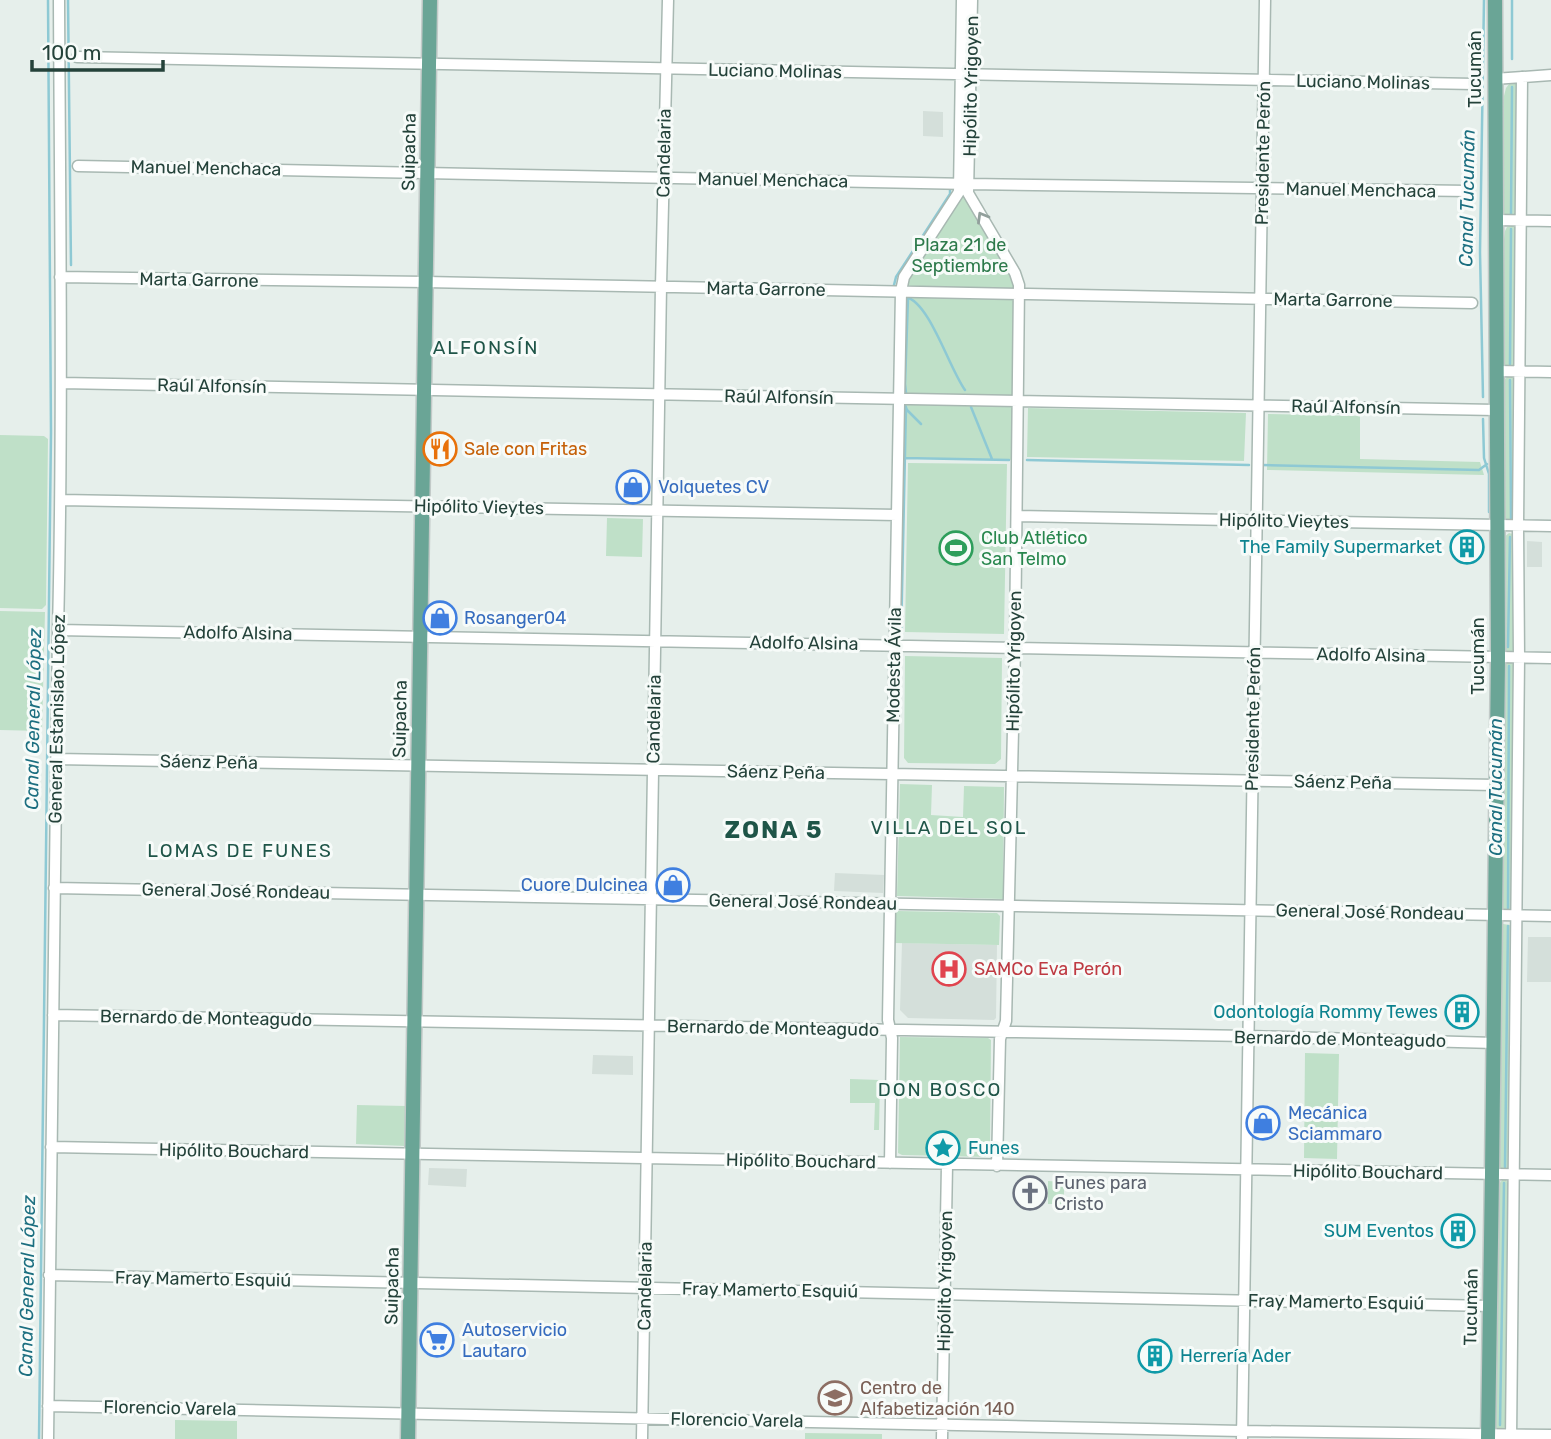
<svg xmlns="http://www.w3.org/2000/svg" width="1551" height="1439" viewBox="0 0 1551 1439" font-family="Rubik,sans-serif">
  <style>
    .built { fill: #d4dfda }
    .green { fill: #bfe0c8 }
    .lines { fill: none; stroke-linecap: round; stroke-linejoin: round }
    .stream { stroke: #8ec9d4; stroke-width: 2.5 }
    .minor-casing { stroke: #a8b8b2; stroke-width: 13 }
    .major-casing { stroke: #c2cac8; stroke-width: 17 }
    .minor { stroke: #fff; stroke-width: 10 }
    .major { stroke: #6aa596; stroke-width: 14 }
    .oneway { stroke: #92a09c }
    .labels { text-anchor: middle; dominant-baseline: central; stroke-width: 6; stroke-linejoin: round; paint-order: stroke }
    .street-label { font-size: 18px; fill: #24423a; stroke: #f7fbf9 }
    .park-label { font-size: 18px; fill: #2d7a4b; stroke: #f7fbf9 }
    .food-label { font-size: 18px; fill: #c56008; stroke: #f7fbf9; text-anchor: start }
    .shop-label { font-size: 18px; fill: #366cbe; stroke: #f7fbf9; text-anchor: start }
    .leisure-label { font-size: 18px; fill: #27864d; stroke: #f7fbf9; text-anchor: start }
    .culture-label { font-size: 18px; fill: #0d838f; stroke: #f7fbf9; text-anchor: end }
    .health-label { font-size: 18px; fill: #be3a42; stroke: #f7fbf9; text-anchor: start }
    .worship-label { font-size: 18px; fill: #5b616d; stroke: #f7fbf9; text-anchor: start }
    .education-label { font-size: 18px; fill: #785e54; stroke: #f7fbf9; text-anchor: start }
    .water-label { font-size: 19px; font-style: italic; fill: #1c6f80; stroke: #f7fbf9 }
    .neighbourhood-label { font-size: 19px; letter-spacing: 2px; fill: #1f5548; stroke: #f7fbf9 }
    .district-label { font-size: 24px; font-weight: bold; letter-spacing: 2px; fill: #1f5548; stroke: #f7fbf9 }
  </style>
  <rect width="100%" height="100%" fill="#e6efeb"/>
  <path class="built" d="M923,111l20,1v25l-20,-1z
    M1527,541l15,1v25h-15z
    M835,873l49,2 -1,18 -49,-2z
    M1528,937h23v45h-24z
    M902,943l95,2 -1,73 -2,2 -86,-2 -8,-8z
    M593,1055l40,1v19l-41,-1z
    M429,1168l38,1 -1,18 -38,-2z"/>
  <path class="green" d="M1513,83l3,1 2,6 -3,91 2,30 -3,5 -8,1 -6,-8v-97l6,-24 3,-4z
    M964,195l48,83 3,11h-108l-3,-5 56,-88z
    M1512,226l3,1 1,3v137l-13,-1 -1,-111 3,-24 2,-4z
    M901,291l118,3 -1,166 -120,-3z
    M1507,377h5l4,5 -1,139h-11l-2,-139z
    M1028,408l218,5 -2,48 -217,-4z
    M1268,414l92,2v43l120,3 4,13 -217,-5z
    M0,435l44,1 4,3 -2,166 -4,4 -42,-1z
    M908,463l99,1 -3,170 -99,-2z
    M607,518l36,1 -1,38 -36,-1z
    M1509,533l4,1 2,115 -5,4h-4l-2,-3 -1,-112z
    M0,611l45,1 -3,119 -42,-1z
    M905,656l97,2 -1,101 -6,5 -87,-1 -4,-5z
    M1507,662h3l5,4 -3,243 -3,3 -7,-2 -3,-4 4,-99 -2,-22 2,-121z
    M900,784l32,1 -1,30 32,2 1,-31 40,1 -1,112 -106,-3z
    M898,911l99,2 3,3 -1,29 -104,-2 1,-31z
    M1503,924l7,1 2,2 -3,239 -4,4 -5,-2 -2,-7 2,-234z
    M900,1037l88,1 3,2 -1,114 -3,3 -85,-2 -4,-2z
    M1305,1053l34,1 -2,105 -33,-1z
    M850,1079l30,1 -1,50h-5l1,-27h-25z
    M357,1105l49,1 -1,40 -49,-2z
    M1502,1180h4l3,5 -3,241 -4,5 -5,-1 -2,-3 -1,-10 3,-73 -2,-33 3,-125z
    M1048,1181l16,1v22h-16z
    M175,1420l62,1v18h-62z
    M805,1433l77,1v5h-77z"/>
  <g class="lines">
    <path class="stream" d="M68,0l3,265
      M1512,0v59
      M1511,214l1,-127
      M894,285l2,-8 54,-83v-5
      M906,297c24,6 43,71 59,93
      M1510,364l1,-135
      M1510,380l1,140
      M906,393l-1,-9 3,-86
      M1483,397l-3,-145 4,-252
      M905,405l2,5 14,14
      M971,407l21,52
      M1483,419l1,39 5,16v38
      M904,458l105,2
      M1027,460l222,5
      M1262,465l217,5 8,-6
      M901,638l5,-231
      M1508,647l2,-110
      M1508,908l1,-242
      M1505,1167l3,-241
      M1500,1425l4,-242
      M39,1439l12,-1007 -3,-432"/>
    <defs>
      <path id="minor" d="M972,0l-4,193 47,80 4,12 -4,362 -9,374 -6,18 -3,127
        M77,57l1397,27
        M1494,79l57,-4
        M78,166l891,18 500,7
        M1495,220l56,1
        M60,277l366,5 1046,21
        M1496,371l55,1
        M62,383l1434,27
        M61,500l836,15
        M1017,516l534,10
        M58,630l1493,28
        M56,759l1440,26
        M54,888l1497,28
        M53,1015l1195,21 246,7
        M51,1147l1500,28
        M890,1163l2,-125 -4,-18 13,-729 3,-14 55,-85 3,-192
        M49,1275l1441,31
        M48,1406l1194,25 309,4
        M48,1439l10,-809c5,-210 2,-420 1,-630
        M642,1439l19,-1153 7,-286
        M942,1439l5,-274
        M1242,1439l23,-1439
        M1511,1439l8,-781 -1,-132 4,-449"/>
      <path id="major" d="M408,1439l22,-1439
        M1488,1439l4,-265 6,-517 -3,-657"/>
    </defs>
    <use href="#minor" class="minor-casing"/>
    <use href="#major" class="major-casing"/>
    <use href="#minor" class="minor"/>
    <use href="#major" class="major"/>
  </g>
  <defs><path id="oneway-chevron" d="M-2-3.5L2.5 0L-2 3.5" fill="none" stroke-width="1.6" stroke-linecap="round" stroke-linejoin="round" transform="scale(1.75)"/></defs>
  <use class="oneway" href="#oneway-chevron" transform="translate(982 217) rotate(-120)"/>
  <defs>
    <symbol id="restaurant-ring" viewBox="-11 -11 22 22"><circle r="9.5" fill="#f7fbf9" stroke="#e8710a" stroke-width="1.5"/><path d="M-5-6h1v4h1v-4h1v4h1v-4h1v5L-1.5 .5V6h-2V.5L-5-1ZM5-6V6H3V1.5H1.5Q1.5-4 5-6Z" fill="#e8710a"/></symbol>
    <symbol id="shop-ring" viewBox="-11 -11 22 22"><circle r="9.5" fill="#f7fbf9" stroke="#3f7fe0" stroke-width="1.5"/><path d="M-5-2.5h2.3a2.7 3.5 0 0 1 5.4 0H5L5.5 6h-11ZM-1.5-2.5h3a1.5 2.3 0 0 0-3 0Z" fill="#3f7fe0"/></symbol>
    <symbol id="building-ring" viewBox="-11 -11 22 22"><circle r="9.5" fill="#f7fbf9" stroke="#0f9aa8" stroke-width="1.5"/><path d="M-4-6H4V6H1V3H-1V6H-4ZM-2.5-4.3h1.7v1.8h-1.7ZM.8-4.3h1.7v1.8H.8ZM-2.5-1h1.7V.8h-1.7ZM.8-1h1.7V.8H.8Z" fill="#0f9aa8"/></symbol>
    <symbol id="stadium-ring" viewBox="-11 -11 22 22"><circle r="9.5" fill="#f7fbf9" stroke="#2e9e5b" stroke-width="1.5"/><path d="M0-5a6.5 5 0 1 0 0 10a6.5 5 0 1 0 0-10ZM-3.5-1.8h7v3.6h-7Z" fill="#2e9e5b"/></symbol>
    <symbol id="hospital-ring" viewBox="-11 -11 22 22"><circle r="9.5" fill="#f7fbf9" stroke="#e0444e" stroke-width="1.5"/><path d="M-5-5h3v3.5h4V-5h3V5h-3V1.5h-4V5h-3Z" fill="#e0444e"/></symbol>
    <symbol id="sight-ring" viewBox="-11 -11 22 22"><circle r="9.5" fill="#f7fbf9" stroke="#0f9aa8" stroke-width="1.5"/><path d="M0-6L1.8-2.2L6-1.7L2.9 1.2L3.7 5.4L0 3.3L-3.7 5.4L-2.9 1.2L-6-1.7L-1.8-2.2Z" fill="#0f9aa8"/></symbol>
    <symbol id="church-ring" viewBox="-11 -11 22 22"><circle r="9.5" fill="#f7fbf9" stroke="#6b7280" stroke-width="1.5"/><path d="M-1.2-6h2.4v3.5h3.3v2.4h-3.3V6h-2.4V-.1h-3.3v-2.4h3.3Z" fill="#6b7280"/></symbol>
    <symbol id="supermarket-ring" viewBox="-11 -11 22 22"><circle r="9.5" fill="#f7fbf9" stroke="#3f7fe0" stroke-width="1.5"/><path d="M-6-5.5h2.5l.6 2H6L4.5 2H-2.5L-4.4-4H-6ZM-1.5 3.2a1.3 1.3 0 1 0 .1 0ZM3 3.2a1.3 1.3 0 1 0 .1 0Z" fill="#3f7fe0"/></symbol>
    <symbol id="school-ring" viewBox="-11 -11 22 22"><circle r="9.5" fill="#f7fbf9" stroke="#8d6e63" stroke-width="1.5"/><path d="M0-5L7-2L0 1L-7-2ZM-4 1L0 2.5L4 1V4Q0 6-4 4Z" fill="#8d6e63"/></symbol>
  </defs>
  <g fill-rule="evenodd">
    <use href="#restaurant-ring" x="421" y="430" width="38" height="38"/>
    <use href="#shop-ring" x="614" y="468" width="38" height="38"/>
    <use href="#building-ring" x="1448" y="528" width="38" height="38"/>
    <use href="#stadium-ring" x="937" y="529" width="38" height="38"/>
    <use href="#shop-ring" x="421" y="599" width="38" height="38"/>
    <use href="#shop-ring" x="654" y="866" width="38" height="38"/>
    <use href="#hospital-ring" x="930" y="950" width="38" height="38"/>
    <use href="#building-ring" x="1443" y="993" width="38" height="38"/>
    <use href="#shop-ring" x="1244" y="1104" width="38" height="38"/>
    <use href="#sight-ring" x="924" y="1129" width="38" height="38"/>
    <use href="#church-ring" x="1011" y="1174" width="38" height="38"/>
    <use href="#building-ring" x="1439" y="1212" width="38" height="38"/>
    <use href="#supermarket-ring" x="418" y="1321" width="38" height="38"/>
    <use href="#building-ring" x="1136" y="1337" width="38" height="38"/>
    <use href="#school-ring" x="816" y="1379" width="38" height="38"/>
  </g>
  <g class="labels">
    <g class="street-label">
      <text transform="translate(1475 69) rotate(-90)">Tucumán</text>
      <text transform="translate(775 71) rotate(1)">Luciano Molinas</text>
      <text transform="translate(1363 82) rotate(1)">Luciano Molinas</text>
      <text transform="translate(971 86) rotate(-89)">Hipólito Yrigoyen</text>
      <text transform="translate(409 152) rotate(-89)">Suipacha</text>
      <text transform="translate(664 153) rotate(-89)">Candelaria</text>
      <text transform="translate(1263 153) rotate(-89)">Presidente Perón</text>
      <text transform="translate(206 168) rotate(1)">Manuel Menchaca</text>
      <text transform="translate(773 180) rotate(1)">Manuel Menchaca</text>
      <text transform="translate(1361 190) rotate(1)">Manuel Menchaca</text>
      <text transform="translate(199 280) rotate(1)">Marta Garrone</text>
      <text transform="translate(766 289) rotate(1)">Marta Garrone</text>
      <text transform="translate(1333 300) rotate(1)">Marta Garrone</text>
      <text transform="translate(212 386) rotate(1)">Raúl Alfonsín</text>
      <text transform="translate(779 397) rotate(1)">Raúl Alfonsín</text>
      <text transform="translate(1346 407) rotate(1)">Raúl Alfonsín</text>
      <text transform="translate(479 507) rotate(1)">Hipólito Vieytes</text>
      <text transform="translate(1284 521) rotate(1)">Hipólito Vieytes</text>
      <text transform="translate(238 633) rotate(1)">Adolfo Alsina</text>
      <text transform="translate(804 643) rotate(1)">Adolfo Alsina</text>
      <text transform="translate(1371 655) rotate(1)">Adolfo Alsina</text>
      <text transform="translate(1478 656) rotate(-90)">Tucumán</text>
      <text transform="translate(1014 661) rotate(-89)">Hipólito Yrigoyen</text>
      <text transform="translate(894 665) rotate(-89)">Modesta Ávila</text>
      <text transform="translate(57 719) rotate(-89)">General Estanislao López</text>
      <text transform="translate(400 719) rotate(-89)">Suipacha</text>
      <text transform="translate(654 719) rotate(-89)">Candelaria</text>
      <text transform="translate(1253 719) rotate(-89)">Presidente Perón</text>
      <text transform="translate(209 762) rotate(1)">Sáenz Peña</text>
      <text transform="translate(776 772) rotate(1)">Sáenz Peña</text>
      <text transform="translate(1343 782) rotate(1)">Sáenz Peña</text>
      <text transform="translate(236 891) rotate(1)">General José Rondeau</text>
      <text transform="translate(803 902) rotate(1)">General José Rondeau</text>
      <text transform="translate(1370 912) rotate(1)">General José Rondeau</text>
      <text transform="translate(206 1018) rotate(1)">Bernardo de Monteagudo</text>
      <text transform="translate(773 1028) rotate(1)">Bernardo de Monteagudo</text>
      <text transform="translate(1340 1039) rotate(1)">Bernardo de Monteagudo</text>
      <text transform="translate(234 1151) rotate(1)">Hipólito Bouchard</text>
      <text transform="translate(801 1161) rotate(1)">Hipólito Bouchard</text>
      <text transform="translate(1368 1172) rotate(1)">Hipólito Bouchard</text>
      <text transform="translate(203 1279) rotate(1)">Fray Mamerto Esquiú</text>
      <text transform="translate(945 1281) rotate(-89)">Hipólito Yrigoyen</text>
      <text transform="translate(392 1286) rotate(-89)">Suipacha</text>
      <text transform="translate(645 1286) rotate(-89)">Candelaria</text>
      <text transform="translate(770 1290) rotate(1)">Fray Mamerto Esquiú</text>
      <text transform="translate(1336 1302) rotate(1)">Fray Mamerto Esquiú</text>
      <text transform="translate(1471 1307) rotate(-89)">Tucumán</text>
      <text transform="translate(170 1408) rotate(1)">Florencio Varela</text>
      <text transform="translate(737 1420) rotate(1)">Florencio Varela</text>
    </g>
    <g class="park-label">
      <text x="960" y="245">Plaza 21 de<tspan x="960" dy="21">Septiembre</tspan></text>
    </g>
    <g class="food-label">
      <text x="464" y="449">Sale con Fritas</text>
    </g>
    <g class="shop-label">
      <text x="658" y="487">Volquetes CV</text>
      <text x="464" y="618">Rosanger04</text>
      <text x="648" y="885" text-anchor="end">Cuore Dulcinea</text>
      <text x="1288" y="1113">Mecánica<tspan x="1288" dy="21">Sciammaro</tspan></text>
      <text x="462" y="1330">Autoservicio<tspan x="462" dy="21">Lautaro</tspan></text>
    </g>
    <g class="leisure-label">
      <text x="981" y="538">Club Atlético<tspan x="981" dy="21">San Telmo</tspan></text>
    </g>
    <g class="culture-label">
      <text x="1442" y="547">The Family Supermarket</text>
      <text x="1438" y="1012">Odontología Rommy Tewes</text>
      <text x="968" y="1148" text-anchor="start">Funes</text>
      <text x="1434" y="1231">SUM Eventos</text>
      <text x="1180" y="1356" text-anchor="start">Herrería Ader</text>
    </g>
    <g class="health-label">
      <text x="974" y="969">SAMCo Eva Perón</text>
    </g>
    <g class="worship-label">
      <text x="1054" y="1183">Funes para<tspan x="1054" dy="21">Cristo</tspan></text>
    </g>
    <g class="education-label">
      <text x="860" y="1388">Centro de<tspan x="860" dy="21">Alfabetización 140</tspan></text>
    </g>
    <g class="water-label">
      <text transform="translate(1467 198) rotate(-89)">Canal Tucumán</text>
      <text transform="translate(33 719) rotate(-89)">Canal General López</text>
      <text transform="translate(1495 787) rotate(-90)">Canal Tucumán</text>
      <text transform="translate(27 1286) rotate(-89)">Canal General López</text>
    </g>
    <g class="neighbourhood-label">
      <text x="486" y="347">ALFONSÍN</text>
      <text x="949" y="827">VILLA DEL SOL</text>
      <text x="240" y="850">LOMAS DE FUNES</text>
      <text x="940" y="1089">DON BOSCO</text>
    </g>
    <g class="district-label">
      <text x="774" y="830">ZONA 5</text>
    </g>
  </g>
  <path d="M32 60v10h131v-10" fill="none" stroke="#24423a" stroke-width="3.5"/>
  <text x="42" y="60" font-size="21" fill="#24423a" stroke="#f7fbf9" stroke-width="5" paint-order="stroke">100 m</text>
</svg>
